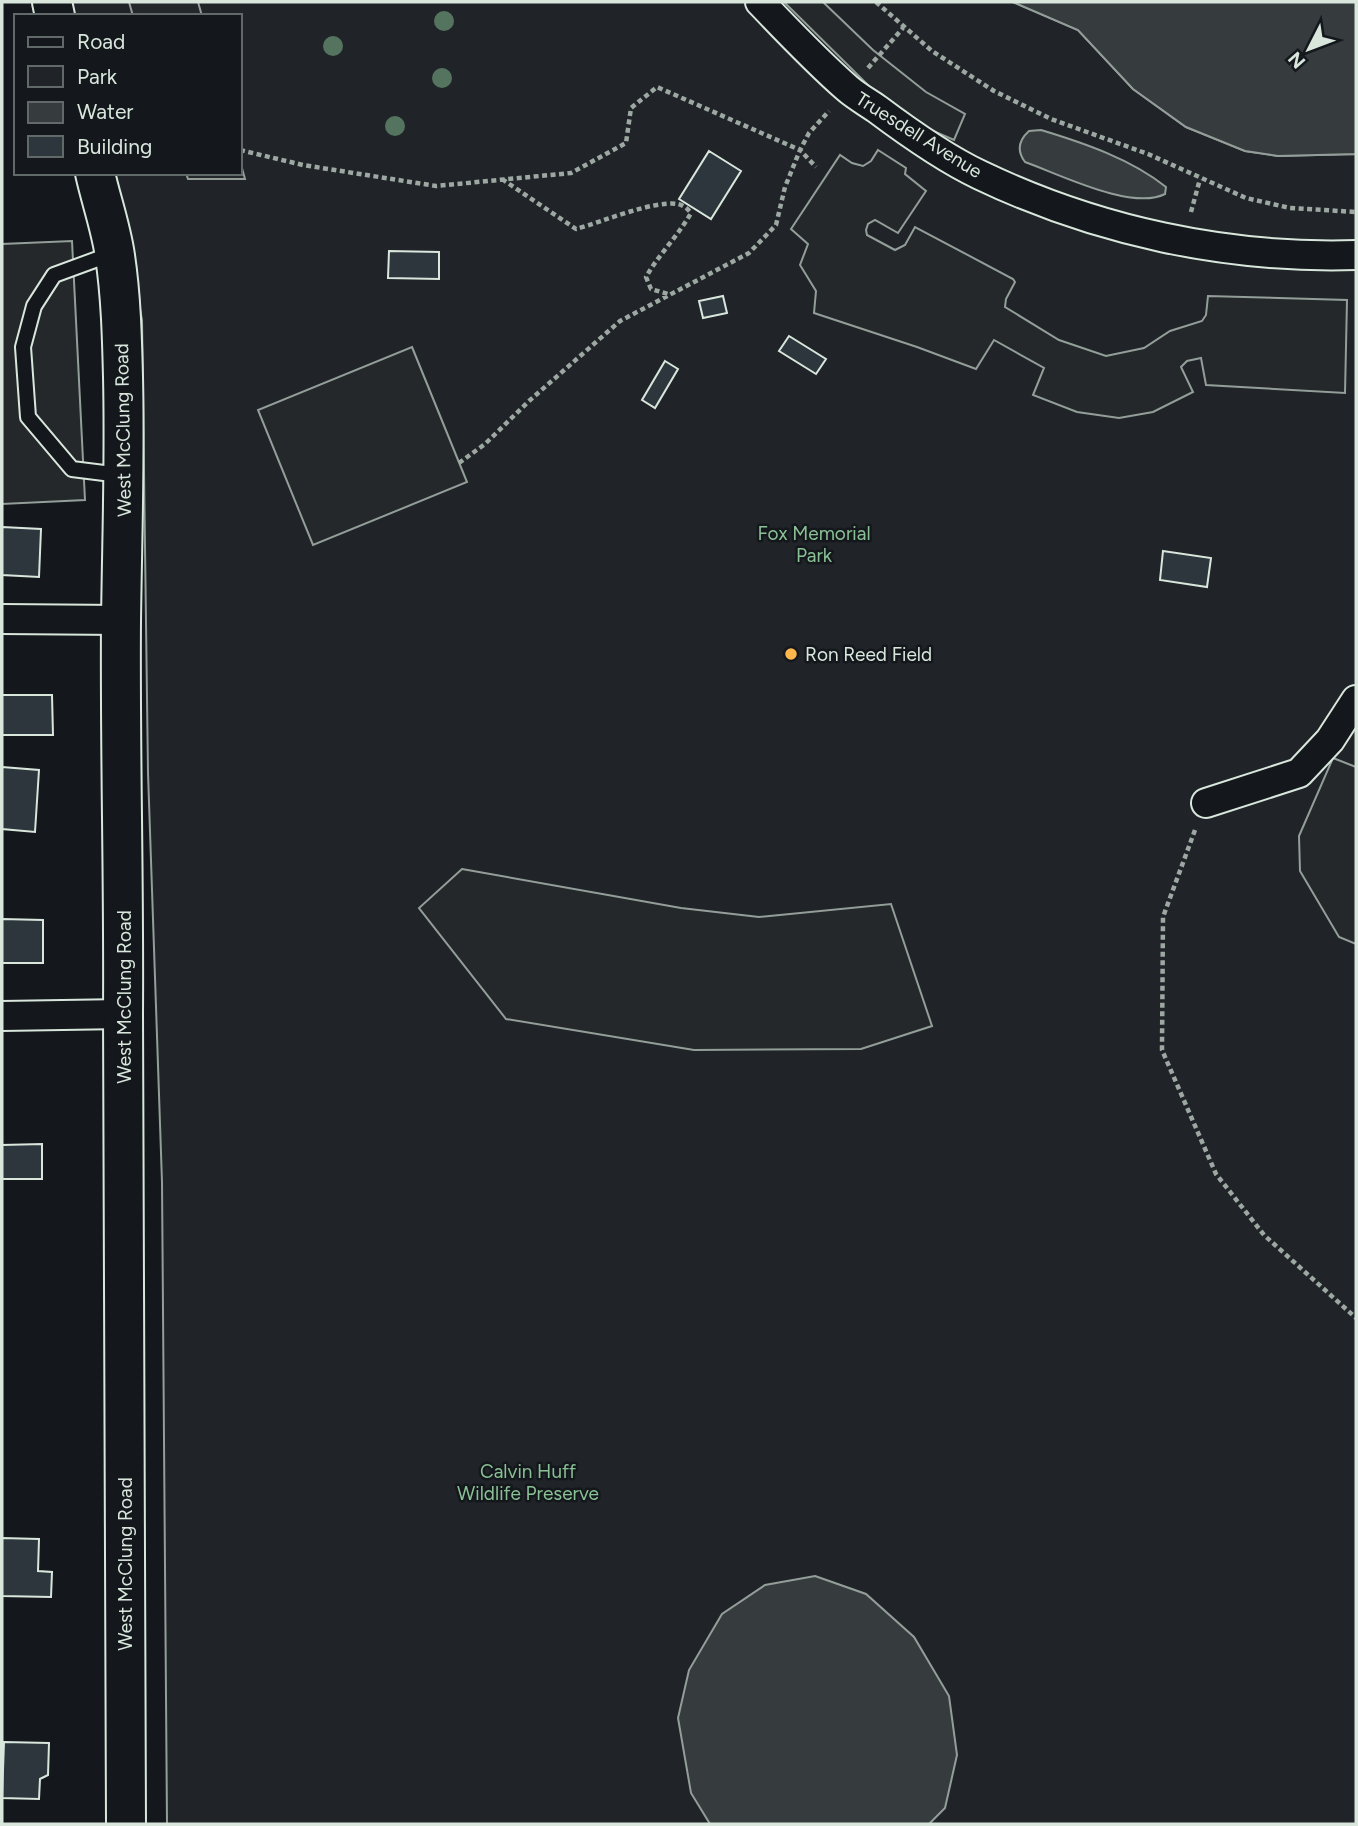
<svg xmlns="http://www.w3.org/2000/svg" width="1358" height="1826" viewBox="0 0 1358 1826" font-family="Figtree,sans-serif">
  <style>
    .green { fill: #202428; stroke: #939e99; stroke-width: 2 }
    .parking { fill: #24282b; stroke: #939e99; stroke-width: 2 }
    .water { fill: #363b3e; stroke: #939e99; stroke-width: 2 }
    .building { fill: #2c363c; stroke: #d8e6dc; stroke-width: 2 }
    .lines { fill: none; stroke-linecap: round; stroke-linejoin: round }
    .lane-casing { stroke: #d8e6dc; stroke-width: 18 }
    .street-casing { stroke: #d8e6dc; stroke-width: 32 }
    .secondary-casing { stroke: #d8e6dc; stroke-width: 42 }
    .path { stroke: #9da8a2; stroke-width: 4.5; stroke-dasharray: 5 3.5; stroke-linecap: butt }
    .lane { stroke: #14181c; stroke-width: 14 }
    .street { stroke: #14181c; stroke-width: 28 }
    .secondary { stroke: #14181c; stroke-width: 38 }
    .tree { fill: #55745f }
    .poi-dot { fill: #ffb74d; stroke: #14181c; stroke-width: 2.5 }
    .labels { text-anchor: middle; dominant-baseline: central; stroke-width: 5; stroke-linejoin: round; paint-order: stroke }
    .street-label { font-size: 19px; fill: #d8e6dc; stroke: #14181c }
    .park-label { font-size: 19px; fill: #8ac095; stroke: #14181c }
    .poi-label { font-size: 19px; fill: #d8e6dc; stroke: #14181c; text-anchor: start }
  </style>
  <rect width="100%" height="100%" fill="#14181c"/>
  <path class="green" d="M68,2h945l65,28 55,59 53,38 59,24 33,5 78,-2v1670h-1189l-5,-642 -14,-409 -6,-453 -16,-89 -13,-58h127v-157h-168z"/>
  <path class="parking" d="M129,2h69l4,14h-69z
    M784,2h39l50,48 53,42 39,22 -11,26 -23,-10 -58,-40z
    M878,150l28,18 -1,6 21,17 -28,42 -23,-13 -7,4 -2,6 1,5 28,15 10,-5 10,-18 98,52 2,3 -9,17 -1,8 54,33 47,16 38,-8 26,-17 32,-10 4,-6 2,-19 139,4 -2,93 -139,-8 -5,-27 -14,3 -6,6 12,25 -40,20 -34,6 -42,-6 -44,-17 11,-27 -50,-28 -18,29 -59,-22 -103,-34 2,-22 -16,-26 8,-21 -17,-15 49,-74 12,8 11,3 8,-5z
    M240,161l5,18h-57l-2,-6h54z
    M72,241l13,259 -83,4v-260z
    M412,347l55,135 -154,63 -55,-135z
    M1333,758l23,9v177l-17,-7 -39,-66 -1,-35z
    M462,869l219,39 78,9 132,-13 41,122 -71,23 -167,1 -188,-31 -87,-111z"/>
  <path class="water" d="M1013,2h343v152l-78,2 -33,-5 -59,-24 -53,-38 -55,-59z
    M1041,130c43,13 90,29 125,57l-1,7c-33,17 -106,-20 -140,-32 -9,-12 -6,-22 4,-31z
    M815,1576l51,18 48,43 35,59 8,59 -12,53 -16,16h-219l-19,-31 -13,-75 11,-48 33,-56 43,-29z"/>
  <path class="building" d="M709,151l32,20 -30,48 -32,-20z
    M389,251l50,1v27l-51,-1z
    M723,296l4,17 -24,5 -4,-17z
    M789,336l37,23 -10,15 -37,-23z
    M665,361l13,8 -23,39 -13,-8z
    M2,527l39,2 -2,48 -37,-2z
    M1163,551l48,7 -4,29 -47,-7z
    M2,695h50l1,40h-51z
    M2,767l37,3 -4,62 -33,-3z
    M2,919l41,1v43h-41z
    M42,1144v35h-40v-34z
    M2,1538l37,1 -1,32 14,1 -1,25 -49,-1z
    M4,1742l45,1 -1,32 -8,4 -1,20 -37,-1z"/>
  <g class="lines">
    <defs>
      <path id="lane" d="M114,253l-60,22 -20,31 -11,41 5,70 44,52 48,6"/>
      <path id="street" d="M760,2c28,29 56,59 87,86 9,8 20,14 30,21 32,24 67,49 103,66 117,56 247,84 376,80
        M2,619l119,1
        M1206,803l93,-30 31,-33 26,-40
        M2,1016l121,-2"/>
      <path id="secondary" d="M52,2l3,14
        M95,173c6,27 16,55 20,83 6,40 7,81 8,121 2,82 -1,163 -2,245 -1,131 3,261 2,392l3,810"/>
    </defs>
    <use href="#lane" class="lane-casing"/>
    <use href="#street" class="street-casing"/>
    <use href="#secondary" class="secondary-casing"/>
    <path class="path" d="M876,2l56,49 62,40 57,28 97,35 98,44 44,10 66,4
      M868,68l35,-40
      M240,150l63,15 133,21 135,-13 55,-30 5,-35 26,-21 143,63 9,-17 20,-22
      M502,179l74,50c26,-7 77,-29 102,-25 5,1 9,4 13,9 -13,23 -32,41 -45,64l5,12 17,5
      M1191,212l9,-33
      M459,463l26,-19 44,-43 91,-80 129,-68 27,-28 9,-38 15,-37 16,17
      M1195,830l-32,87 -1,133 54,124 48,61 92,83"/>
    <use href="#lane" class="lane"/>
    <use href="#street" class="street"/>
    <use href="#secondary" class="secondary"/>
  </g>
  <g class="tree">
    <circle cx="444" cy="21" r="10"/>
    <circle cx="333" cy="46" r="10"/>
    <circle cx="442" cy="78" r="10"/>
    <circle cx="395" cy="126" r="10"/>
  </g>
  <circle class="poi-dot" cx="791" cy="654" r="7"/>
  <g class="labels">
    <g class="street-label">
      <text transform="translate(919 135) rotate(32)">Truesdell Avenue</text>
      <text transform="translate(123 430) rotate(-91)">West McClung Road</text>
      <text transform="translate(124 997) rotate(-90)">West McClung Road</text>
      <text transform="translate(125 1564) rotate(-90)">West McClung Road</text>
    </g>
    <g class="park-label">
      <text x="814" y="533">Fox Memorial<tspan x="814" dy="22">Park</tspan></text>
      <text x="528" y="1471">Calvin Huff<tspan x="528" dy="22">Wildlife Preserve</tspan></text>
    </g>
    <g class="poi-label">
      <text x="805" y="654">Ron Reed Field</text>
    </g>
  </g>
  <rect width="1358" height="1826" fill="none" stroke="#d8e6dc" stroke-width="7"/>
  <rect x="14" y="14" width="228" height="161" fill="#14181c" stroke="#626a69" stroke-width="2"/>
  <rect x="28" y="37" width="35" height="10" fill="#14181c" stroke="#626a69" stroke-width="2"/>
  <text x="77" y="49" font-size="21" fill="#d8e6dc">Road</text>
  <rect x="28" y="66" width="35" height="21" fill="#202428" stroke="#626a69" stroke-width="2"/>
  <text x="77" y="84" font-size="21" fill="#d8e6dc">Park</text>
  <rect x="28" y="102" width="35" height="21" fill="#363b3e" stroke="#626a69" stroke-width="2"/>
  <text x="77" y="119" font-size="21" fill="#d8e6dc">Water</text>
  <rect x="28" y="136" width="35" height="21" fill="#2c363c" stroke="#626a69" stroke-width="2"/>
  <text x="77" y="154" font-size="21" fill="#d8e6dc">Building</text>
  <g transform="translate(1309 49) rotate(228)" stroke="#14181c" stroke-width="5" paint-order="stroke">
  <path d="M0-5L12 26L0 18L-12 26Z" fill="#d8e6dc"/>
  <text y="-10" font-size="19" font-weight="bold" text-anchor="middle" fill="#d8e6dc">N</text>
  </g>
</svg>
